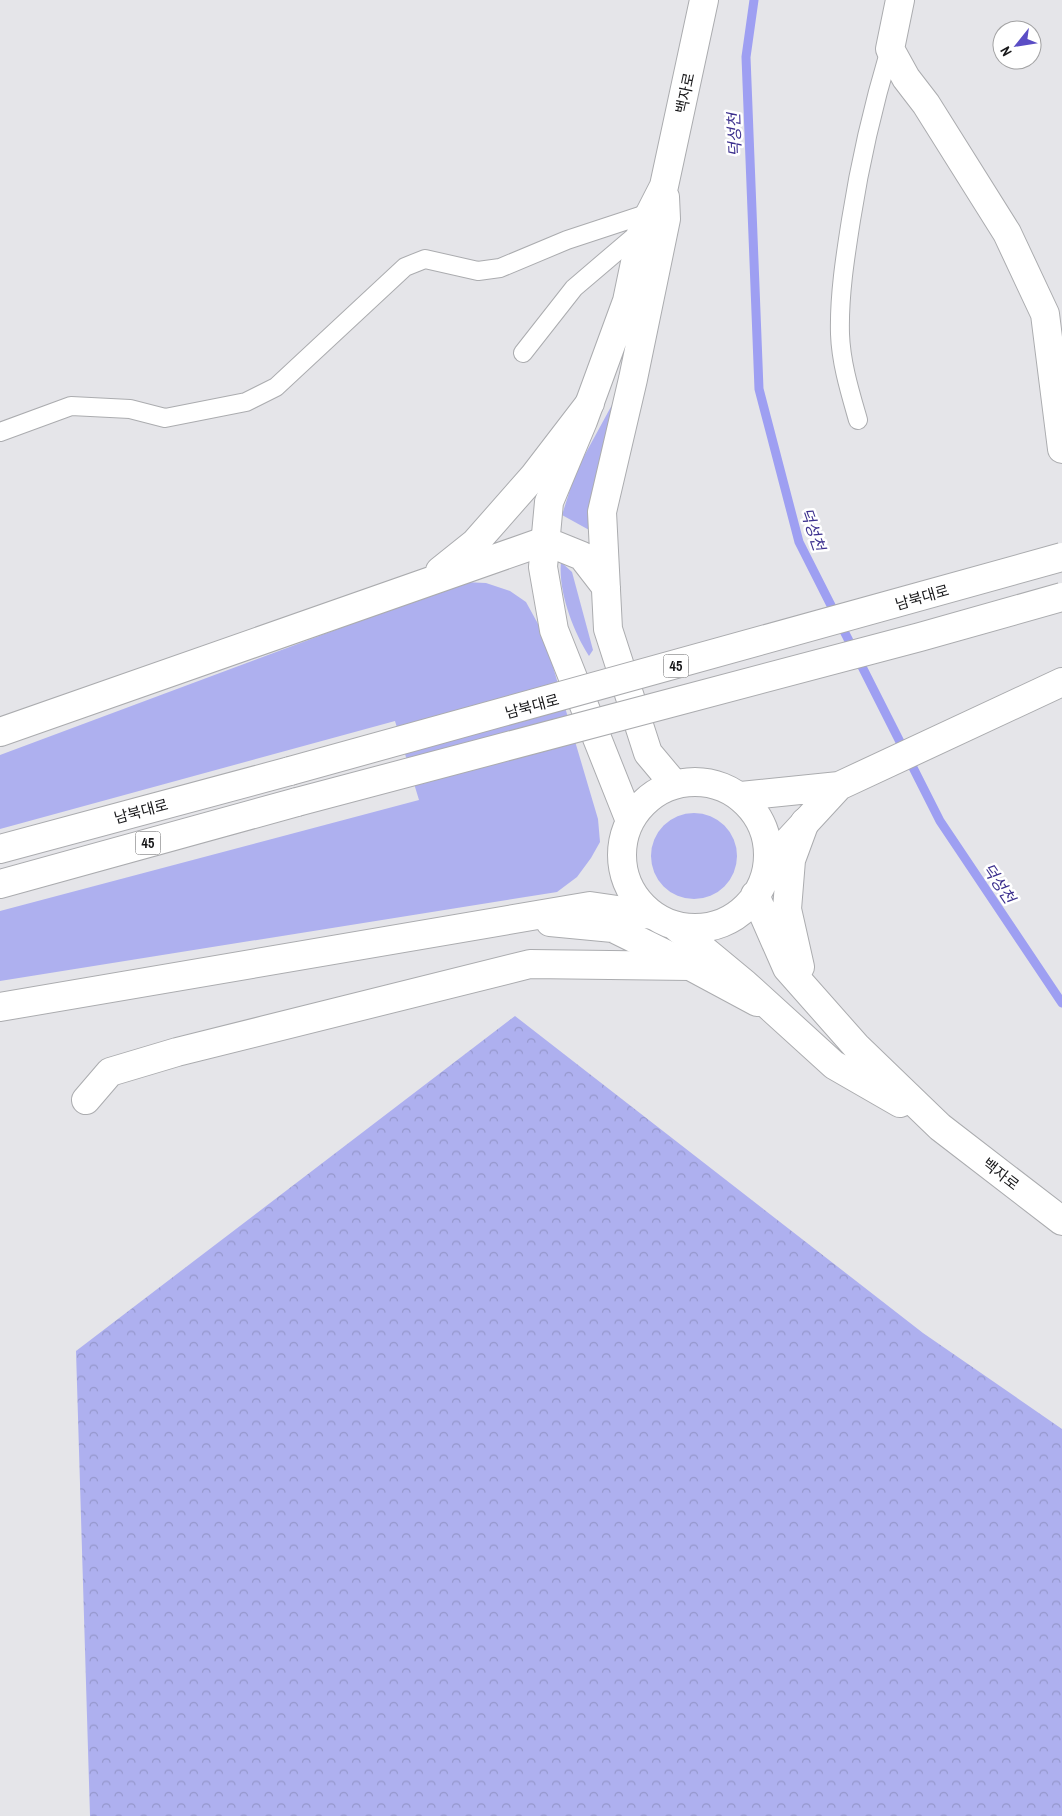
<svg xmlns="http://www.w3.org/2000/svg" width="1062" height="1816" viewBox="0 0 1062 1816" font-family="'Archivo Narrow','Noto Sans KR',sans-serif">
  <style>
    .green { fill: #aeb0ef }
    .forest { fill: url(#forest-crowns) }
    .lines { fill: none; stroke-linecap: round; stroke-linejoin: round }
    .stream { stroke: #9e9ff2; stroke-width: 9 }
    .lane-casing { stroke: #abacaf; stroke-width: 20 }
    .street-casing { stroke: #abacaf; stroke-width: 30 }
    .secondary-casing { stroke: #abacaf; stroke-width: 30 }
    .highway-casing { stroke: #abacaf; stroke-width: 30 }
    .lane { stroke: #fff; stroke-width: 18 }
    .street { stroke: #fff; stroke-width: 28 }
    .secondary { stroke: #fff; stroke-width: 28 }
    .highway { stroke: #fff; stroke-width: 28 }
    .highway-bridge-casing { stroke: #abacaf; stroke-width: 30; stroke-linecap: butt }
    .highway-bridge { stroke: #fff; stroke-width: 28 }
    .labels { text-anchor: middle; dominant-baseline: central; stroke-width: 5; stroke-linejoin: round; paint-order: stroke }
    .shield { fill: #fff; stroke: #5d5d5e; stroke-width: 1 }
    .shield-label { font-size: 14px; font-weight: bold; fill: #171719 }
    .street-label { font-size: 15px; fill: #171719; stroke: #fff }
    .water-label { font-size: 16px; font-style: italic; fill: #3c308e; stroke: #fff }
  </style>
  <defs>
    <pattern id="forest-crowns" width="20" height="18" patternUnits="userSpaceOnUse" patternTransform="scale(1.25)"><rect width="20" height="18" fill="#aeb0ef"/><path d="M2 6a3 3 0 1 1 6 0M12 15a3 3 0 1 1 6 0" fill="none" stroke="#9597cc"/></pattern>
  </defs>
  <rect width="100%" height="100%" fill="#e5e5e9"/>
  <path class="green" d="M613,403l-17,77 -5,51 -29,-16 14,-44z
    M561,562l11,10 21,78 -4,6c-16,-25 -31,-65 -28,-94z
    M464,582l22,1 24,8 16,11 17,31 55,186 2,23 -9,16 -14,19 -20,15 -557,89v-70l419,-111 -24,-79 -395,108v-74z
    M651 856a43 43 0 1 1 86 0a43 43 0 1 1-86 0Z"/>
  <path class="forest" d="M515,1016l408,317 139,96v387h-972l-14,-465z"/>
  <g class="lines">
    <path class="stream" d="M754,0l-8,57 13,332 40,153 141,279 122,182"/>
    <defs>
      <path id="lane" d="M523,353l51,-65 68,-58
        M858,420c-8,-28 -17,-57 -18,-86 -1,-38 5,-76 11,-114 9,-58 22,-114 39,-171
        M0,432l71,-26 59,3 35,9 81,-16 30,-15 129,-120 20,-8 53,12 22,-3 67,-28 85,-28"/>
      <path id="street" d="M900,0l-10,49 16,29 20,26 81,129 38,81 17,135
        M741,796l98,-10 223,-104
        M768,863l71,-77
        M86,1100l24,-28 67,-20 353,-88 160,2 67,36"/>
      <path id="secondary" d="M665,197l1,22 -33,160 -31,133 6,117 40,124 26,31
        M545,541l37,15 24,31
        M622 855a73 73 0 1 1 146 0a73 73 0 1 1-146 0Z
        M630,821l-76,-191 -11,-63 6,-65 34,-81 44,-120 15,-72 22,-43 40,-186
        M755,895l32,73 69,78 84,81 122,94
        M675,926l70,58 89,81 66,38
        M800,967l-13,-58 4,-49 14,-38"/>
      <path id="highway" d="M440,571l35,-28 59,-67 56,-73
        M0,732l545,-191
        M0,849l290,-78
        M0,884l297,-82
        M550,922l63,6 77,38
        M0,1007l590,-101 62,9"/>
    </defs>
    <use href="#lane" class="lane-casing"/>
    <use href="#street" class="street-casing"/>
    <use href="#secondary" class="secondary-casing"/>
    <use href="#highway" class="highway-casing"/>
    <use href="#lane" class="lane"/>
    <use href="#street" class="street"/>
    <use href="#secondary" class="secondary"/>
    <use href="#highway" class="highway"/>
    <defs>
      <path id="highway-bridge" d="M290,771l772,-214
        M297,802l623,-165 142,-40"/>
    </defs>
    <use href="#highway-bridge" class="highway-bridge-casing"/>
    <use href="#highway-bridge" class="highway-bridge"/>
  </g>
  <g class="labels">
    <g class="shield">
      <rect x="663.5" y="654.5" width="25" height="23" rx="4"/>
      <rect x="135.5" y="831.5" width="25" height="23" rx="4"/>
    </g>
    <g class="shield-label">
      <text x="676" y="666">45</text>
      <text x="148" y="843">45</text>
    </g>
    <g class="street-label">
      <text transform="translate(685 93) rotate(-78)">백자로</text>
      <text transform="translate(922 597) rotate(-16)">남북대로</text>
      <text transform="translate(532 706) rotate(-15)">남북대로</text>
      <text transform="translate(141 811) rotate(-15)">남북대로</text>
      <text transform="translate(1001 1174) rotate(38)">백자로</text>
    </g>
    <g class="water-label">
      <text transform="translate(734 135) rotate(-92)">덕성천</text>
      <text transform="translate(813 529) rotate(71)">덕성천</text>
      <text transform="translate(999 883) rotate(56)">덕성천</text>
    </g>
  </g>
  <g transform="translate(1017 45) rotate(240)"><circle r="24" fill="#ffffff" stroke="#a2a2a3"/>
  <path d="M0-4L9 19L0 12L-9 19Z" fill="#5a4dc5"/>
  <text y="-8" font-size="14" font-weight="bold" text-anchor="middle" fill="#171719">N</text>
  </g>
</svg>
